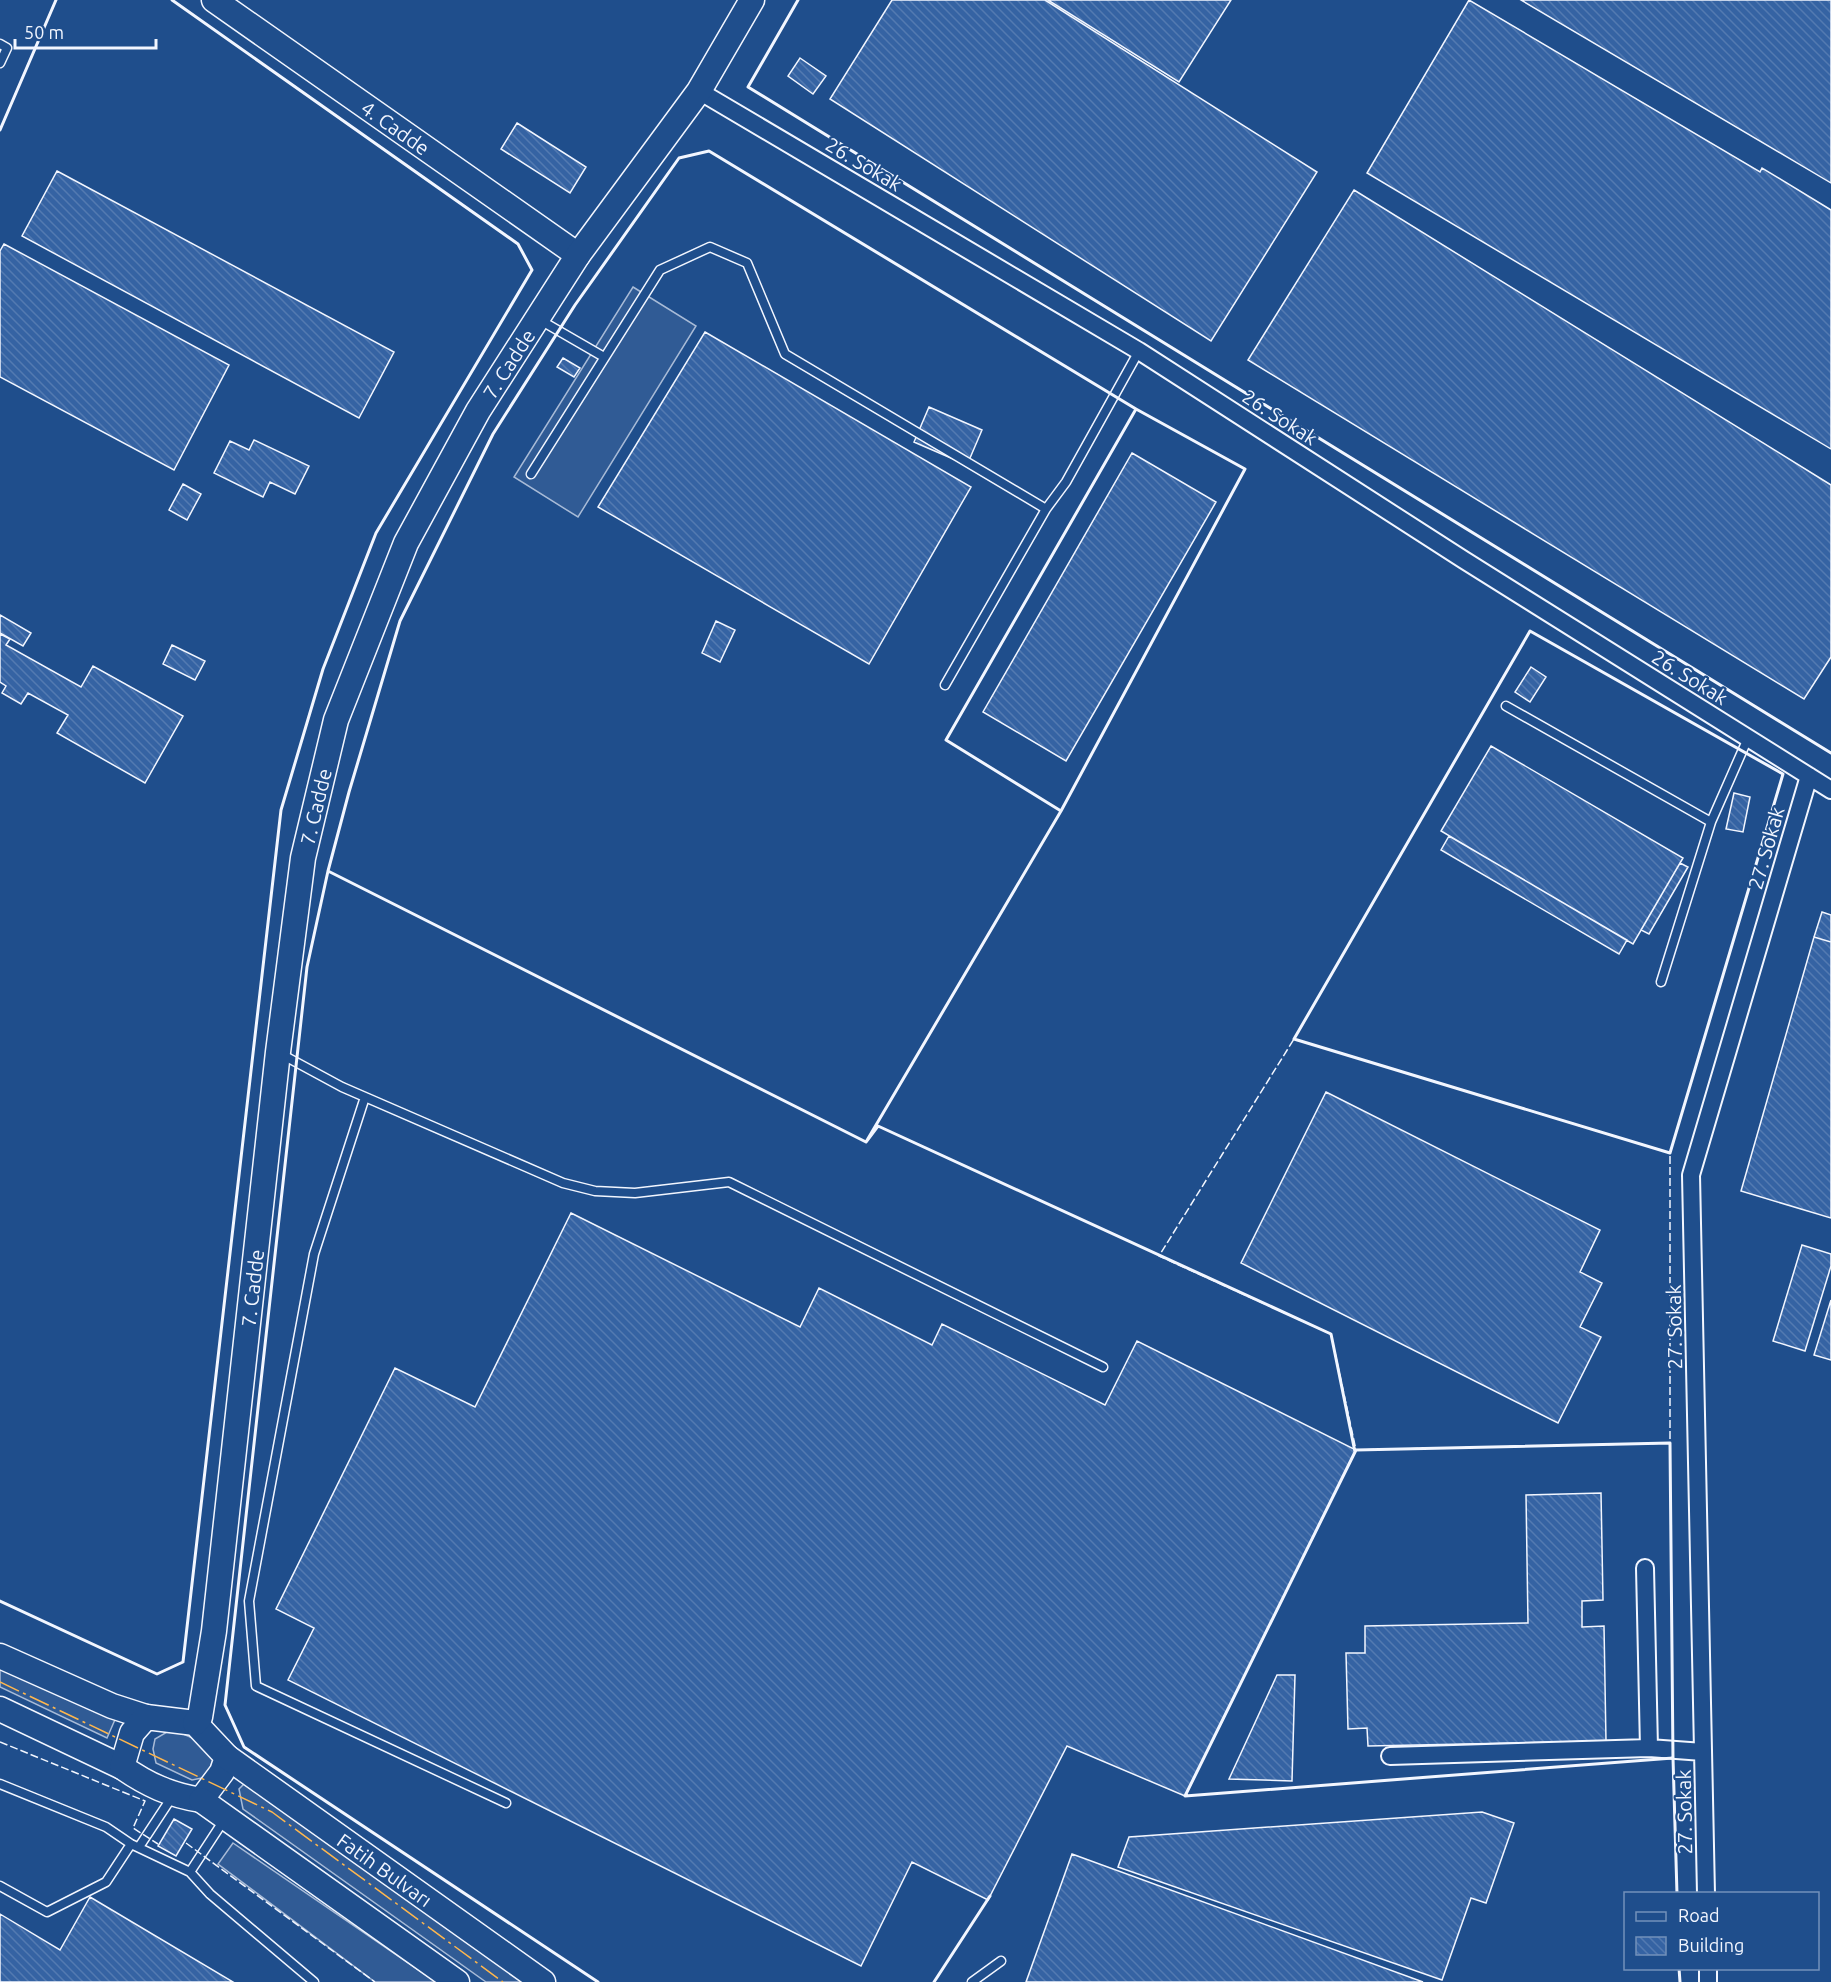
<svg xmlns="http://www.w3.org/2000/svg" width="1831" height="1982" viewBox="0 0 1831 1982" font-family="Ubuntu,sans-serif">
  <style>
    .built { fill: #305b95; stroke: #a8bbd7; stroke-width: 1.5 }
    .building { fill: url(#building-back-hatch); stroke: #f2f6ff; stroke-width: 1.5 }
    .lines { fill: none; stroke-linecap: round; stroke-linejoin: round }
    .lane-casing { stroke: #f2f6ff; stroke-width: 11 }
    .street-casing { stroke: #f2f6ff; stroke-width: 20 }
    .secondary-casing { stroke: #f2f6ff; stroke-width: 27 }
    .lane { stroke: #1f4e8c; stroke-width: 8 }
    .street { stroke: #1f4e8c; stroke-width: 16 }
    .secondary { stroke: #1f4e8c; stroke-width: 24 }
    .fence { stroke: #f2f6ff; stroke-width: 1.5; stroke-dasharray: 8 3; stroke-linecap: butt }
    .wall { stroke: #f2f6ff; stroke-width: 3 }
    .power { stroke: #ffb74d; stroke-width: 1.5; stroke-dasharray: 21 4.5 3 4.5; stroke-linecap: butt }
    .labels { text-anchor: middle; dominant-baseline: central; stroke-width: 4.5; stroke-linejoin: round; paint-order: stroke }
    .street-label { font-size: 20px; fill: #f2f6ff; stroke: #1f4e8c }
  </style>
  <defs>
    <pattern id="building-back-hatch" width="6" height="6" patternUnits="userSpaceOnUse" patternTransform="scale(1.5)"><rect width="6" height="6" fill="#3563a3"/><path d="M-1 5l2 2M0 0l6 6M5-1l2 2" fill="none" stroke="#537ab1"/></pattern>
  </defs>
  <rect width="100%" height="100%" fill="#1f4e8c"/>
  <path class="built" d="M633,287l63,39 -118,191 -64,-40z
    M0,1666l117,49 -10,23 -107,-51z
    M172,1729l34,15 7,16 -6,17 -15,3 -36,-17 -3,-14 2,-10z
    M248,1780l278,202h-40l-243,-173 -4,-20z
    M233,1843l203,139h-61l-157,-118z"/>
  <path class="building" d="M892,0h153l272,172 -106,169 -381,-242z
    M1048,0h183l-52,82z
    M1469,0l291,172 2,-4 69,42v239l-464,-276z
    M1521,0h310v183z
    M800,58l26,18 -13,18 -25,-18z
    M517,123l69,44 -16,26 -69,-44z
    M57,171l337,181 -35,66 -337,-182z
    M1354,190l477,295v172l-27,42 -556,-339z
    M4,244l225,121 -55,105 -174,-93v-126z
    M705,332l266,155 -102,177 -271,-157z
    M563,358l17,10 -6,9 -17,-10z
    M929,407l53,23 -15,35 -53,-23z
    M254,440l55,26 -14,28 -25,-12 -7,15 -49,-24 16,-32 19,9z
    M1132,453l84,49 -150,259 -83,-49z
    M183,484l18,10 -14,26 -18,-10z
    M0,615l31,18 -8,13 -23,-13z
    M716,621l19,9 -15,32 -18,-9z
    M0,634l10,5 -4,6 75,42 12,-21 90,50 -38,67 -88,-50 11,-18 -40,-22 -7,11 -19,-11 4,-7 -6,-4z
    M172,645l33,16 -10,19 -32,-16z
    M1531,667l15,10 -16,25 -15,-10z
    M1491,746l192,112 -50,86 -192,-113z
    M1734,793l16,4 -7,35 -17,-3z
    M1449,836l178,104 -8,14 -178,-104z
    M1680,863l8,4 -39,67 -8,-4z
    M1822,912l9,3v27l-17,-5z
    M1814,937l17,5v276l-90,-27z
    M1326,1092l274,138 -20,42 22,11 -22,44 21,10 -43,86 -317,-160z
    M571,1213l229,114 19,-39 113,57 10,-21 163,81 32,-64 219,109 -171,346 -118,-50 -79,154 -76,-38 -51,104 -573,-286 26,-52 -38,-19 119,-241 80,39z
    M1802,1245l29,9v12l-26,85 -32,-10z
    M1831,1300v60l-17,-5z
    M1601,1493l2,107 -21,1v26l22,-1 2,115 -238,5 -1,-18 -19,1 -2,-76h19v-27l163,-3 -2,-128z
    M1277,1675h18l-3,106 -63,-2z
    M1482,1812l32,11 -28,80 -15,-5 -29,82 -324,-113 11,-30z
    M174,1819l18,10 -16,27 -18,-10z
    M1072,1854l351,128h-397z
    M90,1897l143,85h-233v-68l60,36z"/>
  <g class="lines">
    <defs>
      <path id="lane" d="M0,44l7,4 -7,15
        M540,320l64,37
        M531,474l129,-204 50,-23 37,16 38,91 261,155
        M945,685l101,-176 20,-27 73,-131
        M1506,706l205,116 -50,160
        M1711,822l37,-84
        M281,1054l61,33 221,96 32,8 40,2 94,-11 374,185
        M365,1097l-51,157 -65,347 7,85 250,117
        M0,1784l106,43 25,17 59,28 20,22 104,88
        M139,1847l29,-44 2,-8
        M190,1872l34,-52
        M0,1886l47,26 59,-30 25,-38
        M972,1982l29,-21"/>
      <path id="street" d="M699,91l440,260 325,209 367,230
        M1645,1568l4,180
        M1390,1756l259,-8 54,4
        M1706,1894l-15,-719 118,-399
        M1708,1968v14"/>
      <g id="secondary">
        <path id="s1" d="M214,0l364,255"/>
        <path d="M0,1656l112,50 34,11"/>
        <path d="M0,1709l122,58"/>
        <path d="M146,1717l49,6 32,34 -5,15 -21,28c-31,-5 -53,-15 -79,-33l10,-34z"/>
        <path id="s2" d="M195,1723l5,-6 14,-86 64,-579 25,-194 33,-138 70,-177 72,-132 100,-156 121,-164 53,-91"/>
        <path id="s3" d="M227,1757l316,225"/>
        <path d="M201,1800l256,182"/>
      </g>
    </defs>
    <use href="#lane" class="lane-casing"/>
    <use href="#street" class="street-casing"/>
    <use href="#secondary" class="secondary-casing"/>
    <use href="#lane" class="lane"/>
    <use href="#street" class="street"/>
    <use href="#secondary" class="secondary"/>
    <path class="fence" d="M0,130l56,-130
      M1294,1039l376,114v290l-314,7 -25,-116 -172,-78z
      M0,1742l145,59 -12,27 25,16
      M186,1843l189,139"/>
    <path class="wall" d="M798,0l-50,87 1083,666
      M0,130l56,-130
      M709,151l427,258 -190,331 115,71 -195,331 -538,-271 21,-79 51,-171 93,-187 82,-129 104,-147z
      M1530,631l253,143 -113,379 -376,-114z
      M1061,811l184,-342 -109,-60
      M1670,1443l3,315 -488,38 171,-346z
      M0,1601l157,73 26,-12 98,-852 42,-141 53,-136 156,-263 -14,-26 -346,-244
      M1671,1758h2l4,136
      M1679,1968l1,14
      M598,1982l-354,-235 -19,-42 82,-738 21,-96 538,271 12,-16 453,208 24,118
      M934,1982l56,-86"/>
    <path class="power" d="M0,1682l272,130 231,170"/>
  </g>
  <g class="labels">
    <g class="street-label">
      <text stroke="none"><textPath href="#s1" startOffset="222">4. Cadde</textPath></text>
      <text transform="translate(864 164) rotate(31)">26. Sokak</text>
      <text stroke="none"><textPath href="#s2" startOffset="1412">7. Cadde</textPath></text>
      <text transform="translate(1280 417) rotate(33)">26. Sokak</text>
      <text transform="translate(1690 677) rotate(32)">26. Sokak</text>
      <text stroke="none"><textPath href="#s2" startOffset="926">7. Cadde</textPath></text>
      <text transform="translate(1766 848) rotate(-74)">27. Sokak</text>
      <text stroke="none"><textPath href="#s2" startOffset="440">7. Cadde</textPath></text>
      <text transform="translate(1674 1327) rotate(-91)">27. Sokak</text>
      <text transform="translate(1684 1812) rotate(-91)">27. Sokak</text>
      <text stroke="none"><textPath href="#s3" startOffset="194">Fatih Bulvarı</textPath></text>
    </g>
  </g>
  <rect x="1624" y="1892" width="195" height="78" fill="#1f4e8c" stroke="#7391ba" stroke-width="1.5"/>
  <rect x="1636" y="1912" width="30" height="9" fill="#1f4e8c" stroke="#7391ba" stroke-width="1.5"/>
  <text x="1678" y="1922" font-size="18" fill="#f2f6ff">Road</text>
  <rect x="1636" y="1937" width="30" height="18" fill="url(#building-back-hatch)" stroke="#7391ba" stroke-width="1.5"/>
  <text x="1678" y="1952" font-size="18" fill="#f2f6ff">Building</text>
  <path d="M15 39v9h141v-9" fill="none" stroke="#f2f6ff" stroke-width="3"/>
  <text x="24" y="39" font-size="18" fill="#f2f6ff" stroke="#1f4e8c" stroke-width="4.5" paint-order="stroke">50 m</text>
</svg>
